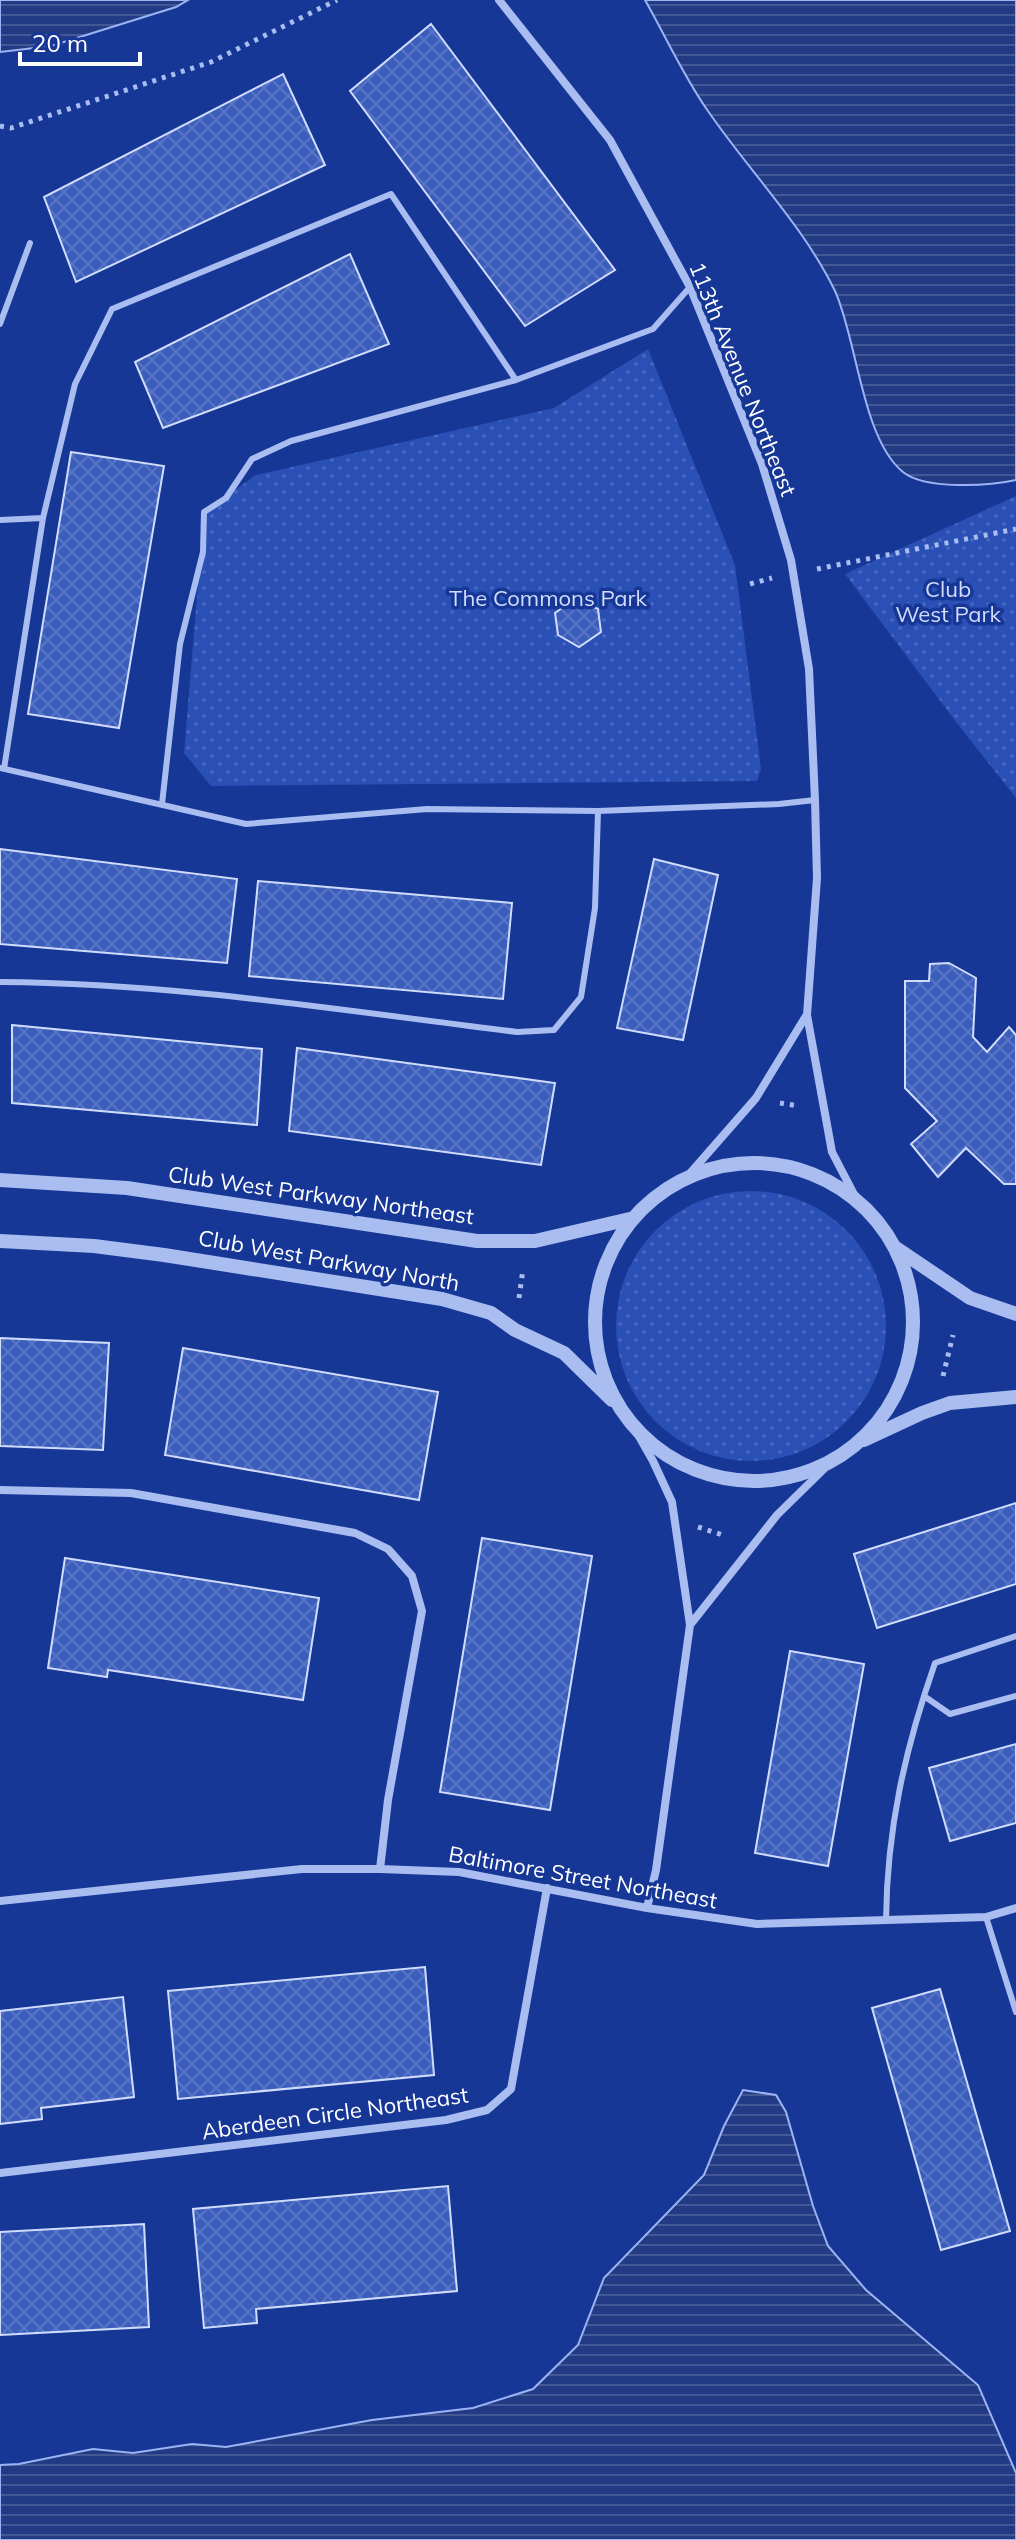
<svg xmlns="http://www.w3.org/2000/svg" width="1016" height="2540" viewBox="0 0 1016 2540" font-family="Mulish,sans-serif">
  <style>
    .grass { fill: url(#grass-dots) }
    .water { fill: url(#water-rules); stroke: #9cb4f4; stroke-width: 2 }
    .building { fill: url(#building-cross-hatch); stroke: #d1dcfc; stroke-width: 2 }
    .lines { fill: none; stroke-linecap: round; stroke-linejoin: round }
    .path { stroke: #a9bdf1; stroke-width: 5; stroke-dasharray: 4 6; stroke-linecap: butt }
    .service { stroke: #a9bdf1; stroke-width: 6 }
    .minor { stroke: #a9bdf1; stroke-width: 8 }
    .tertiary { stroke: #a9bdf1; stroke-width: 14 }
    .labels { text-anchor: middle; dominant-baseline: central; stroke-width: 7; stroke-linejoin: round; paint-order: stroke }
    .street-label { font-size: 22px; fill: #fff; stroke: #173797 }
    .park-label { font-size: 22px; fill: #d1dcfc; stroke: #173797 }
  </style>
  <defs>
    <pattern id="grass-dots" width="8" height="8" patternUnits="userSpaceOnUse" patternTransform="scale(2)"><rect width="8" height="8" fill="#2a4fb5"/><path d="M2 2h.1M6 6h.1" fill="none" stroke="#4a69c0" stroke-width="1.8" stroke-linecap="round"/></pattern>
    <pattern id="water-rules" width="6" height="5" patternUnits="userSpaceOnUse" patternTransform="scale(2)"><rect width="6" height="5" fill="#233a84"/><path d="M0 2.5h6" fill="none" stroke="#445896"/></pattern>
    <pattern id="building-cross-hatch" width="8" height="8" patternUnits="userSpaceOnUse" patternTransform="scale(2)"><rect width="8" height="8" fill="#3b5dbc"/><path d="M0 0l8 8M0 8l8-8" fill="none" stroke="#5875c6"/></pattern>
  </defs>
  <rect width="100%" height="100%" fill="#173797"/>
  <path class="grass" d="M648,349l87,216 26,204 -4,12 -546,5 -27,-33 20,-241 52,-37 298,-67z
    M1016,496v302l-60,-76 -111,-148z
    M616 1326a135 135 0 1 1 270 0a135 135 0 1 1-270 0Z"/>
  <path class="water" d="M0,0h188l-12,7 -125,39 -51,6z
    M645,0h371v480c-27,6 -91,10 -113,-8 -41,-33 -46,-133 -68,-181 -32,-66 -86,-120 -127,-180 -24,-34 -42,-74 -63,-111z
    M743,2090l33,5 10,17 27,94 15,40 38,44 112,95 38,88v67h-1016v-75l19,-1 74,-15 40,4 59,-9 34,3 146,-27 101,-12 60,-19 45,-44 26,-67 100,-103 20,-49z"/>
  <path class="building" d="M431,24l184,246 -90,56 -175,-235z
    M283,74l42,91 -249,117 -32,-85z
    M350,254l39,90 -226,84 -28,-66z
    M71,452l93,14 -45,262 -91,-14z
    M576,598l22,11 3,23 -22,15 -21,-12 -3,-22z
    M0,849l237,30 -10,84 -227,-19z
    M654,859l64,16 -35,165 -66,-12z
    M258,881l254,22 -9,96 -254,-23z
    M949,963l27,15 -3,59 14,15 22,-25 7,8v149h-12l-38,-36 -28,29 -27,-33 26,-23 -32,-33v-107h24l1,-17z
    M12,1025l250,24 -5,76 -245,-22z
    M297,1048l258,35 -14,82 -252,-34z
    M0,1338l109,5 -6,107 -103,-4z
    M183,1348l255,44 -19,108 -254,-45z
    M1016,1503v81l-139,44 -23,-74z
    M482,1538l110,18 -42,254 -110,-18z
    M65,1558l254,40 -16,102 -195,-30 -1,7 -59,-9z
    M790,1651l74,13 -36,202 -73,-13z
    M1016,1744v79l-66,18 -21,-73z
    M425,1967l9,108 -256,24 -10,-108z
    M940,1989l70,242 -69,19 -69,-242z
    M123,1997l11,100 -93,11 1,11 -42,5v-113z
    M448,2186l9,105 -201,18 1,14 -53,5 -11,-119z
    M144,2224l5,103 -149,8v-103z"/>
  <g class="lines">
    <path class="path" d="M0,126l11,2 200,-66 126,-62
      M817,569l199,-40
      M750,584l22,-6
      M780,1103l19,3
      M519,1298l4,-29
      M943,1376l10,-41
      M698,1527l25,8"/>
    <path class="service" d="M0,324l30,-81
      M0,520l43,-2
      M0,768l246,56 181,-15 171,2 181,-7 36,-4
      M4,769l39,-251 32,-134 37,-75 279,-115 125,186
      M162,804l18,-160 23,-92 1,-40 22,-14 26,-39 39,-18 225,-61 137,-51 37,-42
      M0,982c173,1 346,29 517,50l37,-2 27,-33 14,-89 3,-97
      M924,1696l26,18 66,-18
      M986,1917l30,95
      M886,1920c1,-92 19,-171 49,-257l81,-27"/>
    <path class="minor" d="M499,0l111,140 80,147 72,177 29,96 18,109 6,131 2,78 -10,137 25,137 25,48
      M686,1178l70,-80 50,-82
      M632,1424l21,37 19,41 18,123 -34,245 -9,38
      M0,1490l131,3 224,40 33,16 24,27 10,35 -34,189 -8,69
      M690,1625l87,-110 55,-54
      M0,1901l302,-32h78l79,3 188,36 110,16 229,-7 30,-9
      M0,2173l446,-53 41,-10 24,-21 36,-201"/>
    <path class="tertiary" d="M595 1322a159 159 0 1 1 318 0a159 159 0 1 1-318 0Z
      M0,1180l127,8 350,53h58l99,-23
      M0,1241l94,5 70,9 278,44 49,14 24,17 49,23 48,47
      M896,1248l74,50 46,16
      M864,1440l58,-27 28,-10 66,-6"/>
  </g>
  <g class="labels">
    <g class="street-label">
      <text transform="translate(743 379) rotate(68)">113th Avenue Northeast</text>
      <text transform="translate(321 1195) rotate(8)">Club West Parkway Northeast</text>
      <text transform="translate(329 1260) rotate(10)">Club West Parkway North</text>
      <text transform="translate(583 1877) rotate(10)">Baltimore Street Northeast</text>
      <text transform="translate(335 2113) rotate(-8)">Aberdeen Circle Northeast</text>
    </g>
    <g class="park-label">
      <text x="948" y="589">Club<tspan x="948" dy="25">West Park</tspan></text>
      <text x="548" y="598">The Commons Park</text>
    </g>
  </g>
  <path d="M20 52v12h120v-12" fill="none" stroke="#ffffff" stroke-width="4"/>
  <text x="32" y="52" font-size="24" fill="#ffffff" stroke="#173797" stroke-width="6" paint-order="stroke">20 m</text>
</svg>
